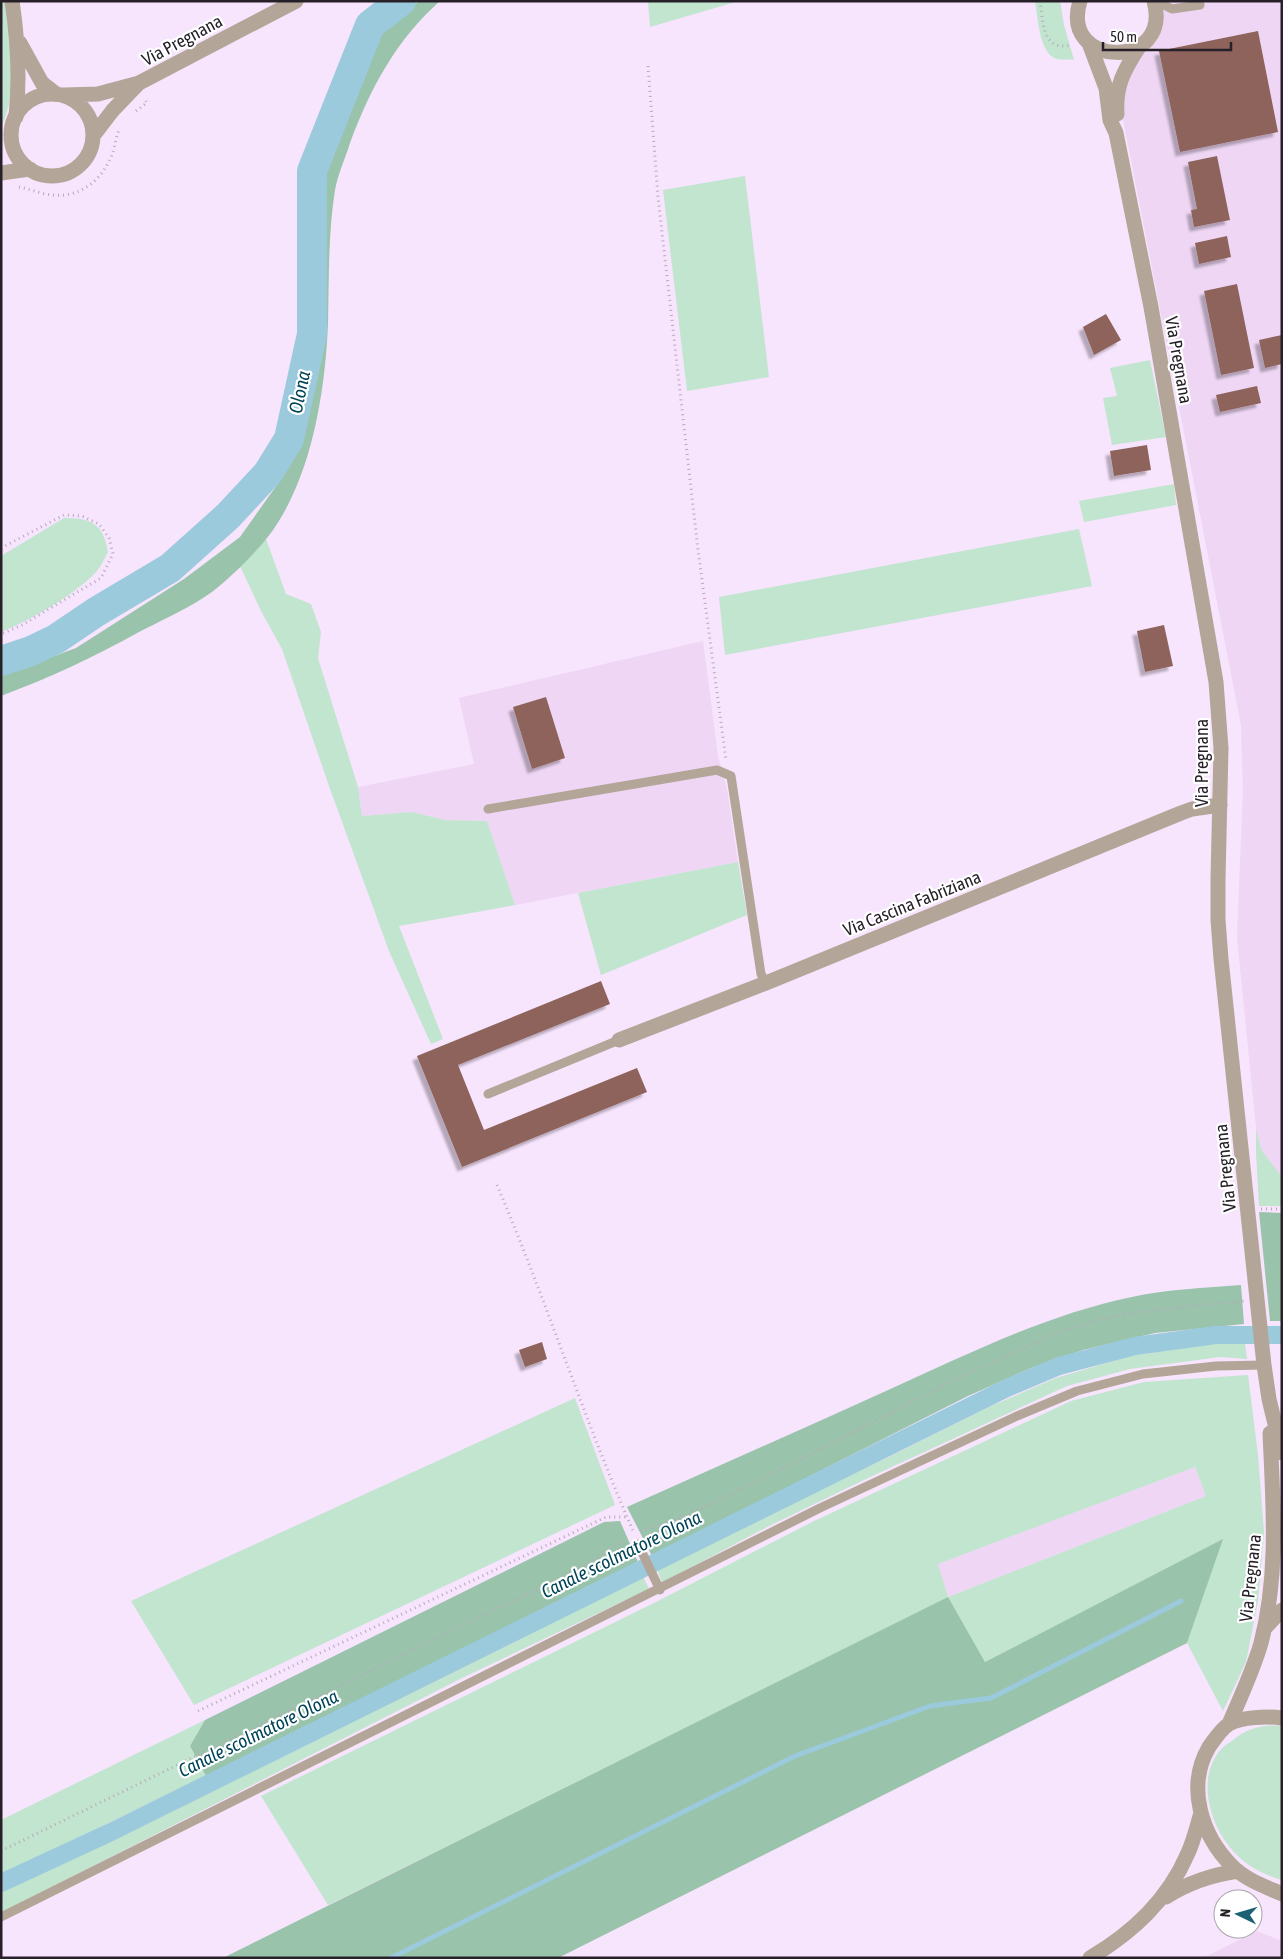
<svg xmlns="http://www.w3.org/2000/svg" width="1283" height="1959" viewBox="0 0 1283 1959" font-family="'Asap Condensed',sans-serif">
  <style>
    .built { fill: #eed6f4 }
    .green { fill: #c1e5cf; fill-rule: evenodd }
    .forest { fill: #99c3ab }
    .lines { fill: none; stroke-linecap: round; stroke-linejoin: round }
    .stream { stroke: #9bcadd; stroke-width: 5 }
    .canal { stroke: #9bcadd; stroke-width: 18 }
    .river { stroke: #9bcadd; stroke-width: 30 }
    .building { fill: #8d635b; filter: url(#shadow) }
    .path { stroke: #b8a9bd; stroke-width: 3; stroke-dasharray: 1 4; stroke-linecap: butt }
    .service { stroke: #b3a597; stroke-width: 9 }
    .minor { stroke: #b3a597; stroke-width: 15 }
    .tertiary { stroke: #b3a597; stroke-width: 15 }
    .labels { text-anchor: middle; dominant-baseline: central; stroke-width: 4.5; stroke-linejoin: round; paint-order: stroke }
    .street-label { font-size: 18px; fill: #272029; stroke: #fff }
    .water-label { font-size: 19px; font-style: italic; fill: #004458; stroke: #fff }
  </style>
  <defs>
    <filter id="shadow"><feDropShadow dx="-4.5" dy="4.5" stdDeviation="1" flood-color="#0004"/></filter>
  </defs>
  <rect width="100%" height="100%" fill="#f7e4fd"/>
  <path class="built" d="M1161,1h121v1176l-21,-28 -5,-21 -19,-191 6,-146 -2,-66 -118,-606 1,-26 13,-35 24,-31 2,-13z
    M703,641l15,115 9,33 11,73 -223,43 -28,-84 -42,-1 -33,-8 -50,4 -4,-29 116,-23 -15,-66z
    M1195,1467l11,29 -258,101 -10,-33z
    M1257,1931l25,10v17h-79z"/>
  <path class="green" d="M1,1h5c5,39 13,90 -5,126z
    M648,1h91l-89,26z
    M1035,1h25l4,24 10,35c-5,-1 -12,0 -17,-1 -18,-5 -19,-42 -22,-58z
    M745,176l24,201 -82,14 -24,-201z
    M1150,360l16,77 -54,8 -9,-47 14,-2 -7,-28z
    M1174,484l2,21 -92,17 -5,-21z
    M64,518c27,0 39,5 44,34 -4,7 -7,15 -12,20 -20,22 -67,49 -95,60v-76z
    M1079,529l13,57 -367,69 -6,-58z
    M266,539l20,55 25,10 10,28 -3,26 40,129 4,29 50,-4 33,8 42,1 28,84 -116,21 44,113 -12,5 -42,-93 -60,-165 -47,-137 -21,-38 -21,-45z
    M738,862l9,53 -146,60 -23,-82z
    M1256,1128l5,21 21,28v29h-23l-3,-53z
    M1214,1343h31l2,16 -27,-2 -90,12 -63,17 -199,92 -101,49 -105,56 -5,-14 71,-36 161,-76 100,-50 67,-29 74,-22z
    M1248,1375l10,80 6,77 -6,69 -12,61 -23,49 -36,-68 35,-103 -237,122 -37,-64 -620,307 -67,-109 395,-194 156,-80 259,-121 73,-19zM1195,1467l11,29 -258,101 -10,-33z
    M575,1398l40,107 -421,200 -63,-104z
    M642,1574l7,15 -187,89 -461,235v-20l505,-247z
    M205,1720l-15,26 16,30 -205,99v-55z
    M1282,1726v154c-17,-5 -34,-13 -46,-26 -24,-24 -40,-71 -18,-101 3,-5 9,-9 14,-12 13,-12 32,-17 50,-15z"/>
  <path class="forest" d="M419,1h21c-44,39 -70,88 -90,142 -5,16 -12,31 -15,47 -7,44 -6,90 -7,134 -3,68 -16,150 -55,206 -14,20 -50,56 -70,68 -20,13 -43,23 -64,34 -45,25 -90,46 -138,64v-20l75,-28 108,-69 56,-42 39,-55 20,-36 20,-114 4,-159 59,-143z
    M1259,1212l23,1v108h-12z
    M1241,1285l3,39 -89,9 -72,17 -52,18 -63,28 -316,160 -25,-49c87,-39 173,-77 259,-116 80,-36 159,-76 246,-94 35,-8 73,-9 109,-12z
    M620,1521l18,41 -195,98 -237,116 -16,-30 15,-26 399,-198z
    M1223,1539l-36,104 -629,315h-335l725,-361 37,65z"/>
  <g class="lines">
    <path class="stream" d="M391,1958l404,-202 135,-50 61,-8 190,-97"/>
    <path class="canal" d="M1,1883l110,-51 896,-444 52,-22 76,-20 81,-11h66"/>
    <path class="river" d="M1,661l30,-10 25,-12 40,-27 74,-44 58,-52 40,-43 21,-34 23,-105v-163l58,-146 31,-24"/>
  </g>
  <path class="building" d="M1258,31l20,101 -98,20 -21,-101z
    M1217,156l13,64 -36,7 -3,-17 6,-1 -9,-47z
    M1227,236l4,21 -32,7 -4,-21z
    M1237,284l17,84 -33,7 -17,-84z
    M1106,314l15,26 -27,15 -11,-28z
    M1282,335v29l-17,4 -6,-28z
    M1257,386l4,17 -41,9 -4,-17z
    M1147,445l4,25 -37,6 -4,-25z
    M1164,625l9,41 -28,6 -8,-41z
    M546,697l19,61 -33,11 -19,-62z
    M601,981l9,23 -152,61 26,65 153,-62 10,24 -185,75 -45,-111z
    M542,1342l5,17 -22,8 -6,-17z"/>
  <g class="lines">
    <path class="path" d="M1040,1c3,20 2,51 31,44
      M648,66l10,131 40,353 28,210
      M136,111l11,-8 -3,-5
      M19,187c11,2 22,7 33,8 26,3 48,-13 58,-36 5,-9 5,-20 9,-29
      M1,548l63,-33 18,1 17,8 10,14 4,16 -12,24 -79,47 -21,9
      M497,1185c49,115 87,234 137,348
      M1261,1209h21
      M641,1531l47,-16 100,-49 168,-87 98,-45 47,-15 52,-9 91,-9
      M198,1711l408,-194h21
      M1,1851l580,-283 46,-29"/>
    <path class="service" d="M1156,1l16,8 28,-4 -1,-4
      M488,809l229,-39 14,6 30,198 5,9
      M488,1094l131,-54
      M638,1544l22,46
      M1,1917l819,-409 197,-92 60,-25 66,-17 73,-8 48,-1"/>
    <path class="minor" d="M12,1c6,40 8,77 4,116
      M20,43l22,40 14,11
      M619,1040l147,-57 415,-170 11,-4 28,-4"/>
    <path class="tertiary" d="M1080,1c-21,68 93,69 74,0
      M1089,43l17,45 4,32 6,13 35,174 65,375 5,66 -3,131v41l3,39 43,406 5,34 13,54
      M11 135a41 41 0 1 1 82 0a41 41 0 1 1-82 0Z
      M64,95l34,-1 41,-11 157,-82
      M1117,114c-2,-28 7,-44 22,-67
      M93,136l20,-26 25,-26
      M1,173l29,-4
      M1264,1629l18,-19
      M1282,1718c-15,-2 -40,-1 -53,6 -8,5 -15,16 -20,23 -23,39 -8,88 23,119 14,14 32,20 50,28
      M1229,1724c11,-26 24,-53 32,-81 18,-69 12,-140 9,-210
      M1166,1897c23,-15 45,-22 72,-26
      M1090,1958c43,-26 78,-58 98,-105 6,-13 9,-27 13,-40"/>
  </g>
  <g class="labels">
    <g class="street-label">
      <text transform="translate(182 40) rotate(-28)">Via Pregnana</text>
      <text transform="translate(1179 360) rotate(80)">Via Pregnana</text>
      <text transform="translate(1201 763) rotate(-90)">Via Pregnana</text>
      <text transform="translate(912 903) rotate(-22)">Via Cascina Fabriziana</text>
      <text transform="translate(1225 1168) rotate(-96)">Via Pregnana</text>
      <text transform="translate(1250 1578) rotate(-84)">Via Pregnana</text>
    </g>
    <g class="water-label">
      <text transform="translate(299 392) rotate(-78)">Olona</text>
      <text transform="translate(621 1554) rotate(-26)">Canale scolmatore Olona</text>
      <text transform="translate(258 1733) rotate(-26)">Canale scolmatore Olona</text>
    </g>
  </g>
  <rect width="1283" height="1959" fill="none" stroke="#272029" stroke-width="5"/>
  <g transform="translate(1238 1914) rotate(275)"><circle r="24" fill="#ffffff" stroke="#a9a6a9"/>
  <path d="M0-4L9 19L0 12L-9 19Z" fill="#1c6073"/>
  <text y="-8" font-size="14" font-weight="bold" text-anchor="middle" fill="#272029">N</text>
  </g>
  <path d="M1103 42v8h128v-8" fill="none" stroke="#272029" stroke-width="2.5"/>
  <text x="1110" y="42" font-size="15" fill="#272029" stroke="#ffffff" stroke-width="4" paint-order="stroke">50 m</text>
</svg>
